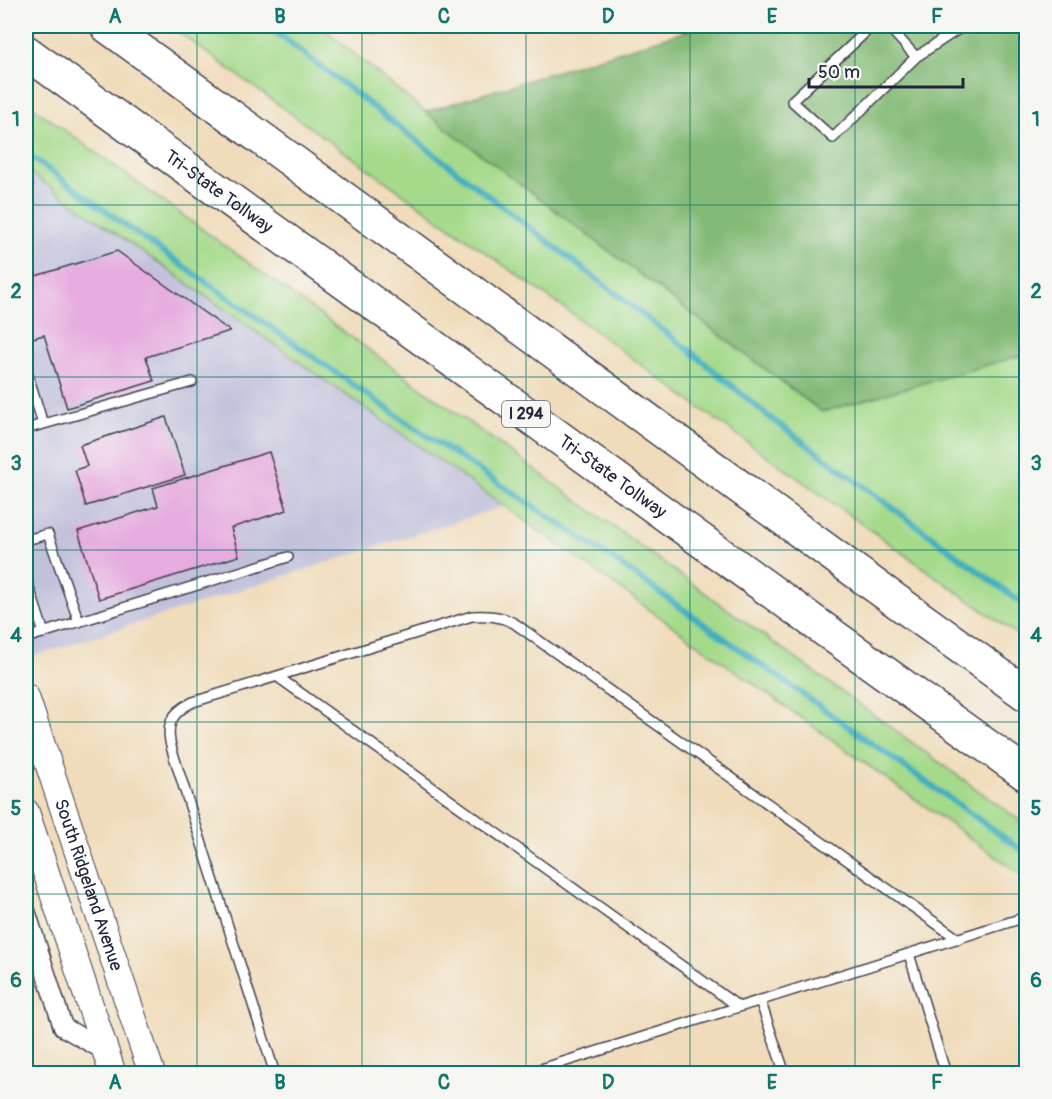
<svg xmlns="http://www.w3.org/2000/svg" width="1052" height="1099" viewBox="0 0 1052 1099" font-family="Pangolin,sans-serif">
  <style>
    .industrial { fill: #c2c1dc }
    .green { fill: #a4da8a; stroke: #637e62; stroke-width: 1.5 }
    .forest { fill: #83ba76; stroke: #526e58; stroke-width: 1.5 }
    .water { fill: #40aebe; stroke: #31687c; stroke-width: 1.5 }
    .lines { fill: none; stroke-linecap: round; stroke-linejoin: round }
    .stream { stroke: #40aebe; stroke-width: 6 }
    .building { fill: #e6abdf }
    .service-casing { stroke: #413e4e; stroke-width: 12 }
    .minor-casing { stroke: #413e4e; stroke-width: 21 }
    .secondary-casing { stroke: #413e4e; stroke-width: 28 }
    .motorway-casing { stroke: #413e4e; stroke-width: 36 }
    .service { stroke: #fff; stroke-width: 9 }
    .minor { stroke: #fff; stroke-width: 18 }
    .secondary { stroke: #fff; stroke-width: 26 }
    .motorway { stroke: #fff; stroke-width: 33 }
    .grid { fill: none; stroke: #0f766e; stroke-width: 1.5; stroke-opacity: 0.55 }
    .labels { text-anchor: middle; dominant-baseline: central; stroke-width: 6; stroke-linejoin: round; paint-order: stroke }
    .shield { fill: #f6f6f2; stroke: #626272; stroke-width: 1.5 }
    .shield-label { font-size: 16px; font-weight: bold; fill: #22223b }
    .street-label { font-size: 18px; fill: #22223b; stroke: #f6f6f2 }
    .neatline { fill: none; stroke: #0f766e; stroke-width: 2 }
    .grid-label { font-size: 20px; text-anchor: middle; font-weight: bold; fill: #0f766e }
  </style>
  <rect width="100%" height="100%" fill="#f6f6f2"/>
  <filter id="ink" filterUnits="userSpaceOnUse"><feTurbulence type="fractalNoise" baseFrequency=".0167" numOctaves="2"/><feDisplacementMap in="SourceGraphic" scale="12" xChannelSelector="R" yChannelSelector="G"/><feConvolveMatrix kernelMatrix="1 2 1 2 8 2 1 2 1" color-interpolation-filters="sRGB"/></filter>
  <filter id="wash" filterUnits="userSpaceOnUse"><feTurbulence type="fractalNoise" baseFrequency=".008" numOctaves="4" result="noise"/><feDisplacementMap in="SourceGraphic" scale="24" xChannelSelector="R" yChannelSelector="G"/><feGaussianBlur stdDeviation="1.35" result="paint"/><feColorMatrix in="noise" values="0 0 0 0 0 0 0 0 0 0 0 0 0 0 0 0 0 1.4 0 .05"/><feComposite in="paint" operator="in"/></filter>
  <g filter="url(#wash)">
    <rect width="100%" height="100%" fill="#f0dcba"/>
    <path class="industrial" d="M26,170l478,336 -476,152 -2,-7z"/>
    <path class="green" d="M170,26h150l105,86 397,300 204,-58v287l-325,-232 -133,-98 -249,-177z
      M26,102l1000,723v53l-522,-372 -478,-336z"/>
    <path class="forest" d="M702,26h324v328l-204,58 -397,-300z"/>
    <path class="water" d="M360,26h33l-2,3 -16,5 -11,-5z"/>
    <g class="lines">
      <path class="stream" d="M268,26l426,328 74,62 258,190
        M26,153l120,87 256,179 212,141 412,293"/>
    </g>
    <g id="blocks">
      <path class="building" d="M26,162l7,23 -7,3z
        M117,251l113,80 -84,26 8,24 -87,27 -23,-73 -18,5v-45l5,-2 -5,-14z
        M166,417l19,58 -99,31 -11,-36 12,-4 -7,-21z
        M269,452l18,58 -56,18 8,28 -140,43 -21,-68 80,-25 -5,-18z
        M29,1062l3,12h-6v-11z"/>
    </g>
  </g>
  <g filter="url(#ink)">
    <use href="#blocks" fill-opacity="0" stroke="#413e4e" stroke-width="1.5"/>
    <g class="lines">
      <defs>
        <path id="service" d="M872,26l-80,75 41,37 83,-81 47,-31
          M888,26l28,31
          M26,375h2l15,49
          M26,429l166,-47
          M26,540l22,-6 31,88
          M26,578l18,55
          M26,638l262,-81
          M278,677l461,330
          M909,954l37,120
          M760,1000l25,74
          M275,1074l-103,-324c-7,-24 -2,-37 21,-48l279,-86c16,-1 28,0 42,7l444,316
          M525,1074l501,-157"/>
        <path id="minor" d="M26,911l37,116 42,24"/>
        <g id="secondary">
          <path id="s1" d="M26,697l126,377"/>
          <path d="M26,812l87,262"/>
        </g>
        <g id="motorway">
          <path d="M107,26l774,564 145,104"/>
          <path id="s2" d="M26,52l799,578 201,144"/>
        </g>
      </defs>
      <use href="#service" class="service-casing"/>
      <use href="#minor" class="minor-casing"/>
      <use href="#secondary" class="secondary-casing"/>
      <use href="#motorway" class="motorway-casing"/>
      <use href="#service" class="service"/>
      <use href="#minor" class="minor"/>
      <use href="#secondary" class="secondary"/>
      <use href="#motorway" class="motorway"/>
    </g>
  </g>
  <path class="grid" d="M197,26v1048M362,26v1048M526,26v1048M690,26v1048M855,26v1048M26,205h1000M26,377h1000M26,550h1000M26,722h1000M26,894h1000"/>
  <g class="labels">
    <rect class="shield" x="502" y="401" width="48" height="26" rx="4.5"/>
    <g class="shield-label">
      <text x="526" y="414">I 294</text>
    </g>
    <g class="street-label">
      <text stroke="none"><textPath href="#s2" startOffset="238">Tri-State Tollway</textPath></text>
      <text stroke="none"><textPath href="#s2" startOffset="724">Tri-State Tollway</textPath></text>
      <text stroke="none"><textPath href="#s1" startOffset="198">South Ridgeland Avenue</textPath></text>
    </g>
  </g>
  <rect width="1052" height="1099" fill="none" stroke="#f6f6f2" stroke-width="66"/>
  <path d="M809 78v9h154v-9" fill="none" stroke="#22223b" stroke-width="3"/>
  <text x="818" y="78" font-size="18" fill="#22223b" stroke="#f6f6f2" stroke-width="4.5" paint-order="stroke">50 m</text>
  <rect x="33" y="33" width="986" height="1033" class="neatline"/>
  <g class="grid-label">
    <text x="115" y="23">A</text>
    <text x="280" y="23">B</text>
    <text x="444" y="23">C</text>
    <text x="608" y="23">D</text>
    <text x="772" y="23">E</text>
    <text x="937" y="23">F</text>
    <text x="16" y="126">1</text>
    <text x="1036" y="126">1</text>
    <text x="16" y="298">2</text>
    <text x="1036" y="298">2</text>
    <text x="16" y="470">3</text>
    <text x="1036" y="470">3</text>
    <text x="16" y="642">4</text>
    <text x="1036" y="642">4</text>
    <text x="16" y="815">5</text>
    <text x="1036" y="815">5</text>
    <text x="16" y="987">6</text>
    <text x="1036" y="987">6</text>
    <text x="115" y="1089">A</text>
    <text x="280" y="1089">B</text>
    <text x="444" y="1089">C</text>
    <text x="608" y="1089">D</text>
    <text x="772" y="1089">E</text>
    <text x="937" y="1089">F</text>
  </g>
</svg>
